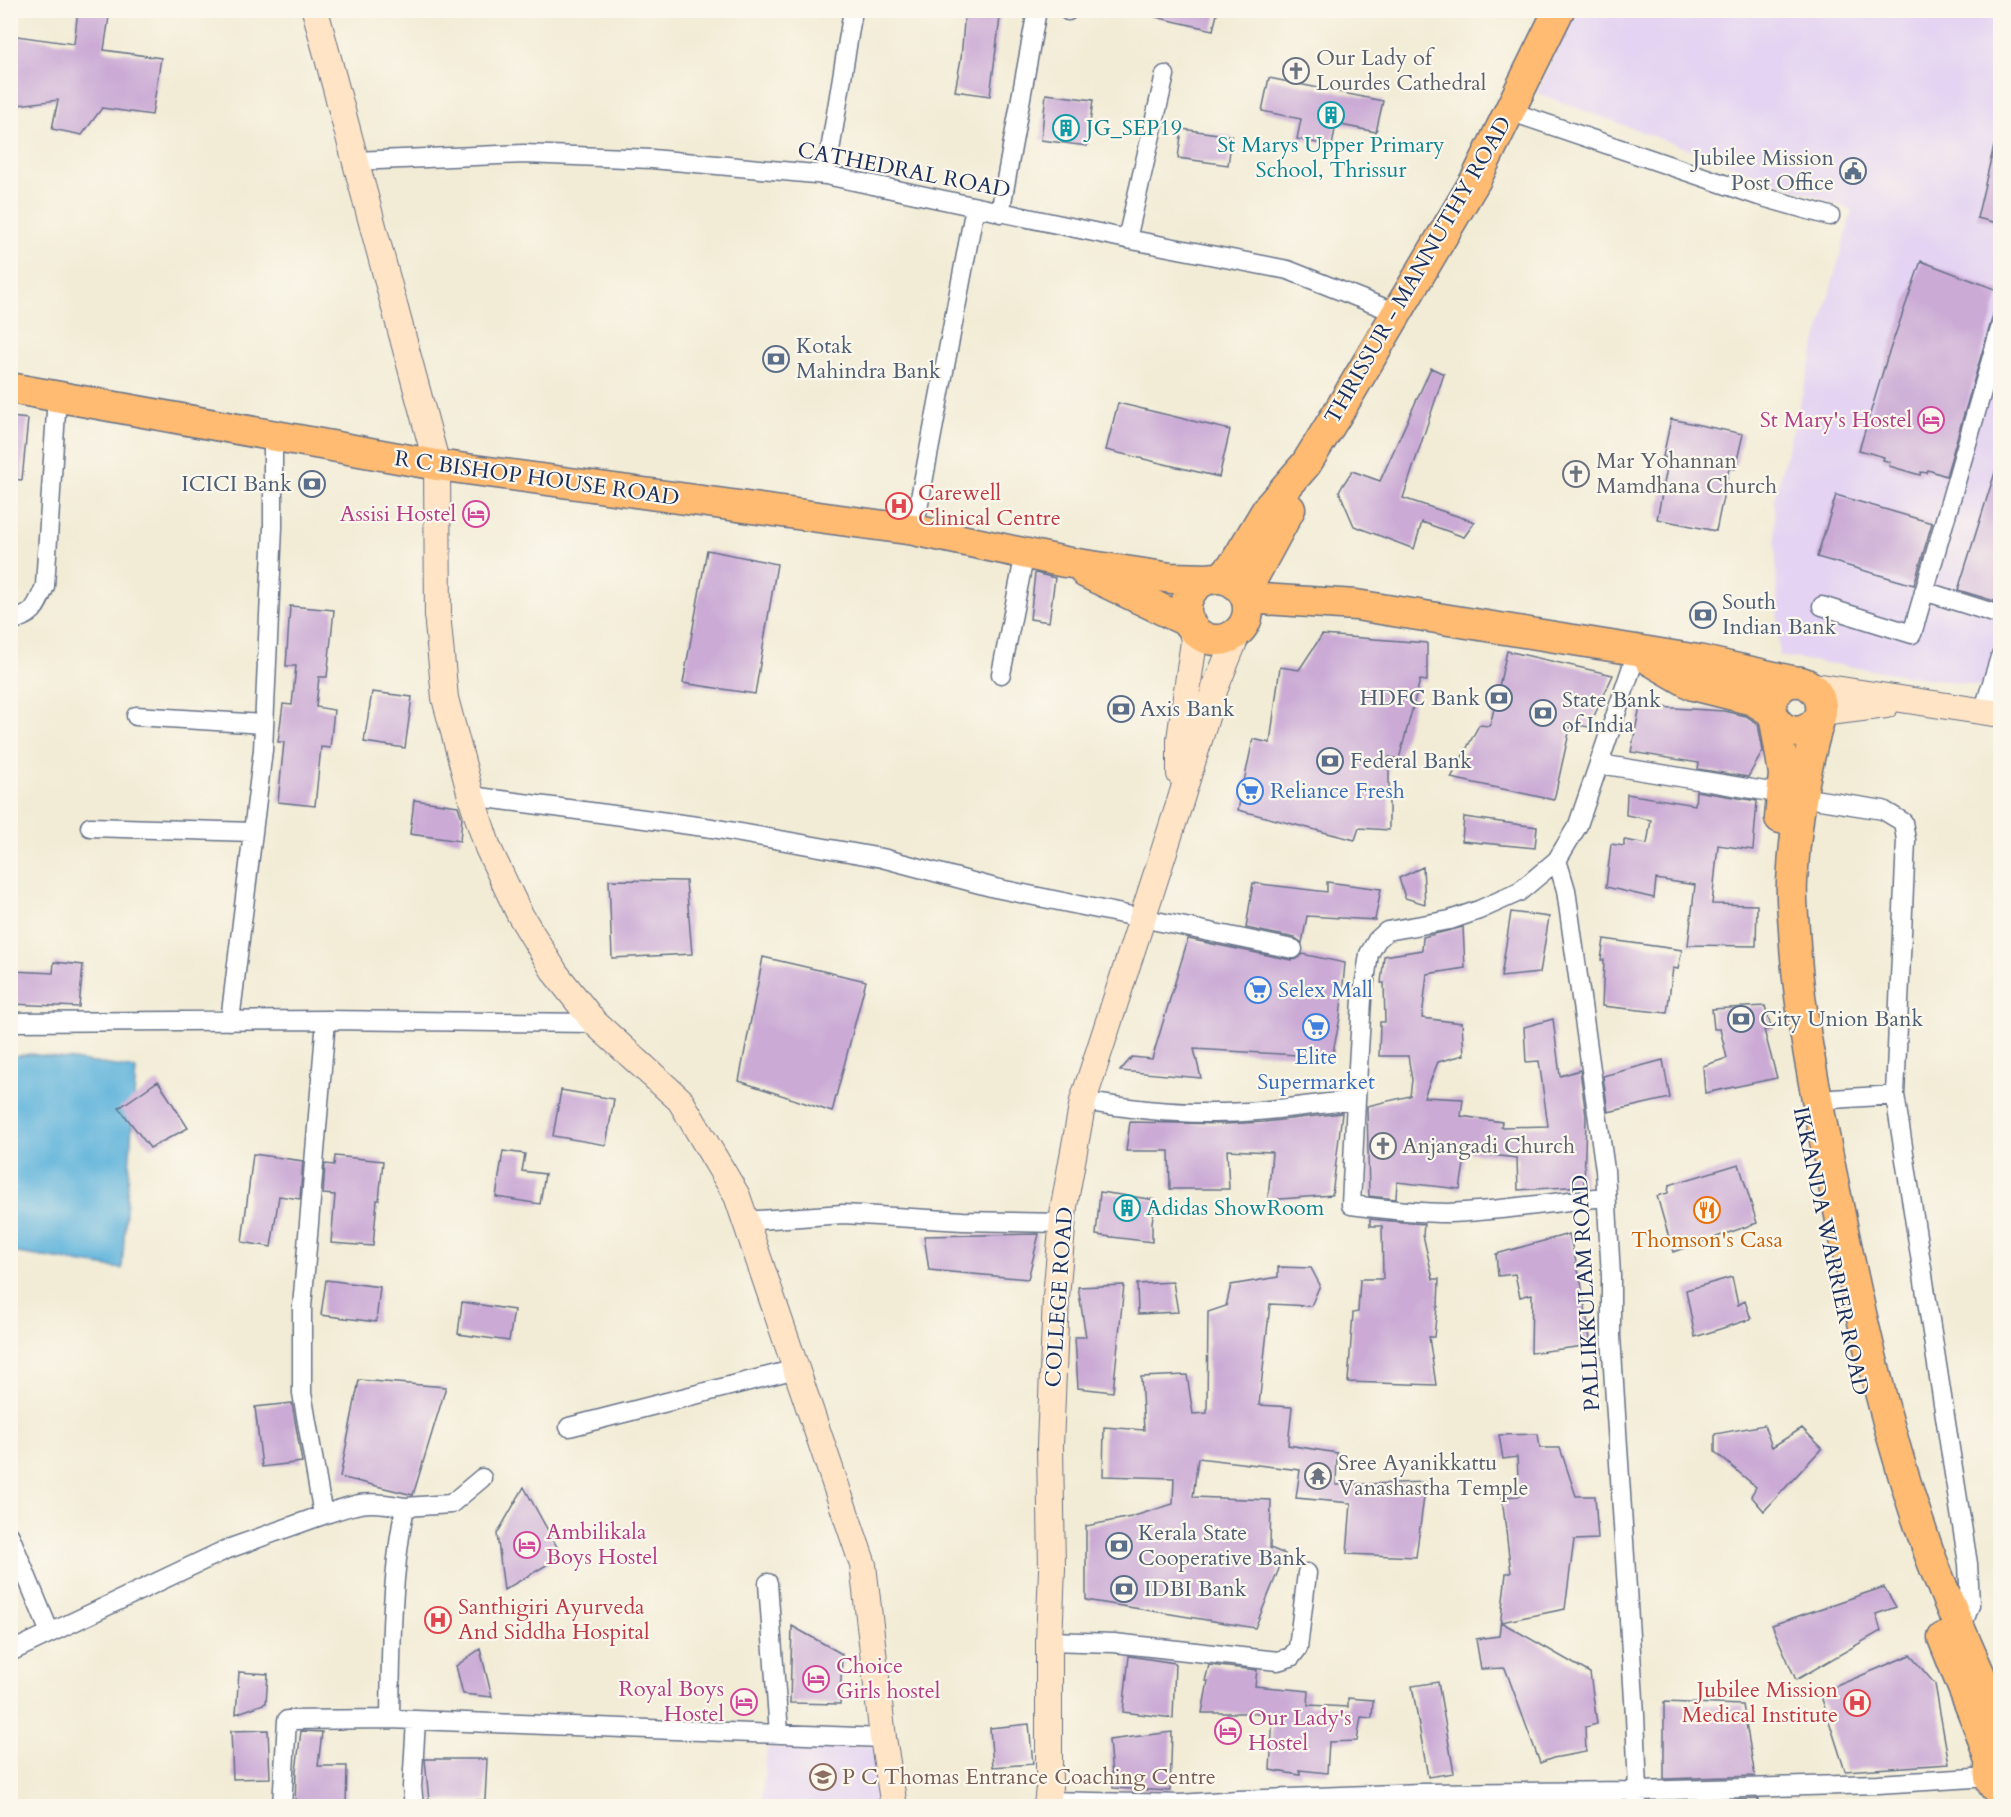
<svg xmlns="http://www.w3.org/2000/svg" width="2011" height="1817" viewBox="0 0 2011 1817" font-family="Cardo,serif">
  <style>
    .built { fill: #e4d3f2 }
    .water { fill: #5fb3db; stroke: #3d719c; stroke-width: 1.5 }
    .building { fill: #cbaad5 }
    .lines { fill: none; stroke-linecap: round; stroke-linejoin: round }
    .street-casing { stroke: #667188; stroke-width: 21 }
    .secondary-casing { stroke: #667188; stroke-width: 28 }
    .primary-casing { stroke: #667188; stroke-width: 33 }
    .street { stroke: #fff; stroke-width: 18 }
    .secondary { stroke: #ffe4c6; stroke-width: 26 }
    .primary { stroke: #febb71; stroke-width: 30 }
    .labels { text-anchor: middle; dominant-baseline: central; stroke-width: 4.5; stroke-linejoin: round; paint-order: stroke }
    .worship-label { font-size: 22px; fill: #5b616d; stroke: #fbf7ec; text-anchor: start }
    .culture-label { font-size: 22px; fill: #0d838f; stroke: #fbf7ec; text-anchor: start }
    .service-label { font-size: 22px; fill: #4e5e75; stroke: #fbf7ec; text-anchor: start }
    .street-label { font-size: 22px; fill: #1b2f5e; stroke: #fbf7ec }
    .hotel-label { font-size: 22px; fill: #b23c85; stroke: #fbf7ec; text-anchor: end }
    .health-label { font-size: 22px; fill: #be3a42; stroke: #fbf7ec; text-anchor: start }
    .shop-label { font-size: 22px; fill: #366cbe; stroke: #fbf7ec; text-anchor: start }
    .food-label { font-size: 22px; fill: #c56008; stroke: #fbf7ec }
    .education-label { font-size: 22px; fill: #785e54; stroke: #fbf7ec; text-anchor: start }
  </style>
  <rect width="100%" height="100%" fill="#fbf7ec"/>
  <filter id="ink" filterUnits="userSpaceOnUse"><feTurbulence type="fractalNoise" baseFrequency=".0167" numOctaves="2"/><feDisplacementMap in="SourceGraphic" scale="12" xChannelSelector="R" yChannelSelector="G"/><feConvolveMatrix kernelMatrix="1 2 1 2 8 2 1 2 1" color-interpolation-filters="sRGB"/></filter>
  <filter id="wash" filterUnits="userSpaceOnUse"><feTurbulence type="fractalNoise" baseFrequency=".008" numOctaves="4" result="noise"/><feDisplacementMap in="SourceGraphic" scale="24" xChannelSelector="R" yChannelSelector="G"/><feGaussianBlur stdDeviation="1.35" result="paint"/><feColorMatrix in="noise" values="0 0 0 0 0 0 0 0 0 0 0 0 0 0 0 0 0 1.4 0 .05"/><feComposite in="paint" operator="in"/></filter>
  <g filter="url(#wash)">
    <rect width="100%" height="100%" fill="#f2ecd6"/>
    <path class="built" d="M1573,11h427v678l-221,-33 -5,-157 78,-289 -315,-117z
      M873,1746l16,60h-128l6,-58z"/>
    <path class="water" d="M31,1054l105,15 -14,200 -111,-17v-195z"/>
    <g id="blocks">
      <path class="building" d="M78,10h32l-6,40 57,8 -9,57 -50,-7 -20,27 -30,-6 6,-29 -48,6v-71l64,9z
        M965,10h36l-11,86 -35,-5 6,-32z
        M1156,10h62l-5,20 -58,-13z
        M1269,78l114,23 -7,31 -40,-8 -4,22 -35,-7 4,-20 -39,-8z
        M1046,94l47,6 -6,46 -46,-6z
        M1182,129l50,7 -4,29 -50,-7z
        M1994,146h7v78l-24,-6z
        M1921,261l79,30 -54,185 -18,-6 -1,3 -6,-1 -1,3 -31,-9 1,-4 -7,-2 1,-3 -25,-7 28,-92z
        M1431,368l13,6 -41,124 72,24 -11,15 -42,-15 -8,27 -60,-23 -15,-35 13,-20 28,10z
        M1118,403l112,27 -11,47 -113,-27z
        M10,417l18,2 -6,61 -12,-1z
        M1671,419l72,15 -8,35 -6,-1 -13,63 -59,-12 12,-61 -6,-1z
        M1997,466l4,1v136l-43,-13z
        M1836,495l96,28 -18,62 -97,-28z
        M707,550l70,14 -22,130 -72,-11z
        M1035,573l20,5 -6,44 -19,-3z
        M290,606l44,4 -7,67h-8l-3,30 18,3 -4,38 -9,-1 -6,59 -37,-4 6,-60h-6l5,-38 9,1 4,-39h-10z
        M1322,635l105,8v38l-7,-1 -21,79 -10,-2v73l-30,-2 -4,12 -117,-30 15,-71 17,4 10,-76 19,3z
        M1507,651l106,24 -24,52 -18,-3 -17,76 -103,-22 28,-53 11,1z
        M372,692l40,5 -7,51 -41,-6z
        M1640,706l84,5 22,5 12,8 5,27 -15,26 -50,-8 1,-6 -68,-11z
        M1696,791l61,10 -4,49 -35,-5 -6,59 45,1 -1,41 -68,-1 7,-60 -39,-6 -2,19 -48,-11 5,-43 13,2v-6l23,4 4,-24 -25,-5 1,-21 68,11z
        M414,800l44,6 4,12 -2,23 -50,-7z
        M1464,817l73,10 -2,21 -73,-7z
        M1423,867l2,37 -20,-6 -6,-20z
        M609,880l77,1 6,73 -80,4z
        M1327,882l54,7 -6,31 -68,-4 -5,27 -7,-5 -49,-10 7,-45 74,9z
        M1511,912l38,5 -9,56 -39,4z
        M1463,927l2,41 -38,6 -5,44 40,5 2,32 -26,7 -14,35 39,2 -2,17 41,6 -1,5 47,-1 -9,-65 -13,1 -2,-35 29,-8 7,57 20,-6 6,47 -2,69 -66,4 -1,-32 -51,-6 -6,37 -63,-7 -1,17 -27,-3 -2,-90 43,-10 2,-16 -4,-24h-29l1,-34h5l-1,-39h-3l3,-27 38,-6 1,-13z
        M1188,939l103,21 6,-1 5,-5 43,9 -5,55 -8,39 -138,-8 7,29 -81,-7 12,-14 20,2z
        M1604,939l78,11 -4,19 -5,-1 -6,45 -65,-7 2,-46h-3z
        M763,957l103,24 -34,131 -93,-31z
        M54,962l29,3 -4,42 -67,-3 1,-33 40,2z
        M1765,1006l7,24h-8l13,48 -72,15 -2,-27 24,-8 -7,-29h-6l-2,-20z
        M1663,1060l7,38 -62,14 -5,-36z
        M158,1081l30,47 -38,20 -31,-40z
        M561,1090l53,9 -8,46 -53,-9z
        M1342,1113l-10,82 -64,5 4,-48 -45,-2 2,39h-59l-1,-38h-43l4,-29 95,2 39,-2z
        M503,1151l22,3 -3,17 23,3 -5,30 -44,-7z
        M253,1154l50,7 -3,38 -21,-3 -8,51 -29,-5z
        M335,1156l48,5 -4,39h-2l-4,46 -42,-3 4,-48 -12,-1 2,-30 9,1z
        M1739,1164l18,59 -84,29 -16,-56 11,-3 1,-8z
        M1100,1192l56,8 -4,22v20l-56,-7z
        M1370,1219l54,5 -1,11 10,44h6l-1,28h-1l-3,30h-5l7,48 -88,-3 5,-69 5,-1 2,-33h23l-1,-53h-12z
        M1039,1234l-11,45 -99,-9 -5,-34z
        M1569,1234l12,48 10,63 -60,8 1,-59 -12,3 -5,-23 -17,2 -2,-22z
        M1278,1267l33,1 9,17 -9,21 -41,-2 -11,101 33,2 -4,38 49,8 -1,32 90,-3 -10,75 -69,-3 4,-51 -55,-5 4,-28 -102,-12 -5,39 78,3 -1,48 15,6 -30,74 -169,-28v-74l45,-9 42,-13 1,-26 -71,-2 1,-49 40,3 -3,-53 46,-2 6,39 14,-1 1,-101 18,-6 5,-21 47,-8z
        M1732,1277l6,28 7,-4 6,18 -56,18 -9,-47z
        M326,1280l54,7 -4,35 -55,-7z
        M1173,1282l5,30 -40,2 -1,-30z
        M1124,1285l-11,107 -35,-4 -3,-51h11l-8,-50z
        M462,1302l52,8 -5,31 -51,-7z
        M359,1380l87,7 -33,108 -73,-18z
        M292,1403l10,59 -40,5 -7,-60z
        M1764,1425l8,22 30,-19 20,20 -58,63 -13,-15 5,-9 -41,-35v-18z
        M1538,1434l2,14h20l16,48h19l3,43 -24,1 -9,69 -64,13 89,51 7,51 -12,3 1,25 -33,6 -13,5 -35,-95 -24,1 -5,-30 23,-3 7,-63h5l-9,-76 17,-1 -2,-39 -14,2 -4,-24z
        M524,1487l38,69 -58,34 -7,-56z
        M1884,1587l12,20 -20,7 5,17 -85,49 -24,-55z
        M792,1626l50,28 -2,50 -50,-1z
        M480,1649l12,48 -29,-3 -7,-28z
        M1910,1655l25,29 14,80 -104,7 -25,-78z
        M1129,1656l46,7 -2,55 -50,-6z
        M1209,1665l48,5 -2,16 54,5 -1,14 40,2v-9l25,2 -1,18 -11,-1 -4,24 -28,1 -2,31 -27,-3v5l-30,-5 3,-57h-71l6,-32h-3z
        M239,1672l29,2 -2,29 -30,11z
        M1438,1682l16,91 -26,4 -16,-91z
        M1664,1702l79,3 12,71 -91,3z
        M1029,1724l4,40 -40,3 -3,-39z
        M268,1730l2,48 -37,1 -2,-48z
        M301,1731l21,1 -4,34h29l-1,40h-51l1,-35z
        M1172,1732l-2,59 -57,-3 -4,-48z
        M425,1759h62l-2,41 -56,1z
        M1759,1799l1,7h-70l-2,-5z"/>
    </g>
  </g>
  <g filter="url(#ink)">
    <use href="#blocks" fill-opacity="0" stroke="#667188" stroke-width="1.5"/>
    <g class="lines">
      <defs>
        <path id="street" d="M1068,10v1
          M1509,111l250,85 71,20
          M354,161l170,-7 128,5 174,16 301,64 161,31 109,43
          M826,175l27,-165
          M1000,213l37,-203
          M1127,239l38,-164
          M914,530l61,-323
          M1924,591l76,24
          M1822,606l90,28 88,-305
          M10,621c24,-6 26,-13 35,-35l12,-190
          M1001,674l24,-121
          M1983,712l17,-55
          M136,716l128,8
          M1600,764l183,30
          M471,796l241,32 170,30 113,30 298,61
          M1801,797l82,13 20,12 3,18 -11,255 -78,5
          M90,827l163,5
          M230,1021l33,-271 10,-223v-92
          M10,1022l316,-2
          M1895,1095l73,469 2,41 -9,25
          M1356,1100l-5,105c32,4 65,8 97,8 53,-2 105,-11 158,-16
          M1083,1101c41,7 81,12 123,12 50,1 100,-8 150,-13l6,-100 7,-46 8,-14 10,-9 63,-11 29,-10 40,-18 38,-32
          M745,1221l98,-7 120,7 100,2
          M569,1427l227,-58
          M405,1507l46,-3 31,-26
          M323,1515c36,-13 45,-15 82,-8 -14,70 -14,141 -15,212
          M10,1536l40,97
          M768,1583l11,150
          M1049,1641l65,2 164,18 13,-4 7,-9 9,-75
          M10,1652l215,-102 98,-35 -21,-122v-86l24,-287 269,3
          M1048,1801l132,3 58,-4 183,-7 217,-2 240,-7 112,-7
          M282,1806l5,-86 103,-1 493,19
          M414,1806l-2,-19 4,-66
          M1636,1806l2,-15 -3,-76 -24,-379v-60l-6,-106 -39,-280 -9,-30 21,-35 59,-173"/>
        <path id="secondary" d="M315,10l122,455 1,159 7,74 26,98 17,52 31,65 37,61 39,49 85,77 57,96 126,369 20,173 11,68
          M1808,685l192,29
          M1821,713l65,-8
          M1180,774v-35l14,-98 -3,-15
          M1047,1806l2,-19v-146l3,-72 -2,-123 6,-149 8,-91 19,-105 96,-296 36,-117 23,-56"/>
        <path id="primary" d="M10,388l427,77 477,65 151,32 106,16 40,1
          M1086,573l104,50
          M1221,578l14,-15 33,-55 38,-44 33,-53 137,-232 83,-169
          M1186 609a31 31 0 1 1 62 0a31 31 0 1 1-62 0Z
          M1244,594l46,-85
          M1246,598l110,7 342,55 98,22
          M1650,660l43,25 60,15 19,12
          M1819,718c-22,32 -62,1 -42,-26 18,-24 51,-3 43,25 -16,53 -25,110 -28,165 -1,16 1,32 2,48 4,78 20,154 35,231 26,131 54,263 99,389 21,58 48,114 72,171
          M1775,720l9,54 -4,44
          M1943,1638l37,92 11,34
          M2000,1753c-14,11 -14,28 0,39"/>
      </defs>
      <use href="#street" class="street-casing"/>
      <use href="#secondary" class="secondary-casing"/>
      <use href="#primary" class="primary-casing"/>
      <use href="#street" class="street"/>
      <use href="#secondary" class="secondary"/>
      <use href="#primary" class="primary"/>
    </g>
  </g>
  <defs>
    <symbol id="church-ring" viewBox="-11 -11 22 22"><circle r="9.5" fill="#fbf7ec" stroke="#6b7280" stroke-width="1.5"/><path d="M-1.2-6h2.4v3.5h3.3v2.4h-3.3V6h-2.4V-.1h-3.3v-2.4h3.3Z" fill="#6b7280"/></symbol>
    <symbol id="building-ring" viewBox="-11 -11 22 22"><circle r="9.5" fill="#fbf7ec" stroke="#0f9aa8" stroke-width="1.5"/><path d="M-4-6H4V6H1V3H-1V6H-4ZM-2.5-4.3h1.7v1.8h-1.7ZM.8-4.3h1.7v1.8H.8ZM-2.5-1h1.7V.8h-1.7ZM.8-1h1.7V.8H.8Z" fill="#0f9aa8"/></symbol>
    <symbol id="civic-ring" viewBox="-11 -11 22 22"><circle r="9.5" fill="#fbf7ec" stroke="#5c6f8a" stroke-width="1.5"/><path d="M-.6-6.5H3V-4.5H.6V-3L4-1V1h2V6H-6V1h2V-1L-.6-3ZM-1.2 2.5V6h2.4V2.5Z" fill="#5c6f8a"/></symbol>
    <symbol id="bank-ring" viewBox="-11 -11 22 22"><circle r="9.5" fill="#fbf7ec" stroke="#5c6f8a" stroke-width="1.5"/><path d="M-6-4H6V4H-6ZM0-2.3a2.3 2.3 0 1 0 0 4.6a2.3 2.3 0 1 0 0-4.6Z" fill="#5c6f8a"/></symbol>
    <symbol id="hotel-ring" viewBox="-11 -11 22 22"><circle r="9.5" fill="#fbf7ec" stroke="#d1479c" stroke-width="1.5"/><path d="M-6-4.5h1.5V1H6V5H4.5V3h-9V5H-6ZM-4 0a1.8 1.8 0 1 1 3.6 0ZM.5 0V-2.5h3Q6-2.5 6 0Z" fill="#d1479c"/></symbol>
    <symbol id="hospital-ring" viewBox="-11 -11 22 22"><circle r="9.5" fill="#fbf7ec" stroke="#e0444e" stroke-width="1.5"/><path d="M-5-5h3v3.5h4V-5h3V5h-3V1.5h-4V5h-3Z" fill="#e0444e"/></symbol>
    <symbol id="supermarket-ring" viewBox="-11 -11 22 22"><circle r="9.5" fill="#fbf7ec" stroke="#3f7fe0" stroke-width="1.5"/><path d="M-6-5.5h2.5l.6 2H6L4.5 2H-2.5L-4.4-4H-6ZM-1.5 3.2a1.3 1.3 0 1 0 .1 0ZM3 3.2a1.3 1.3 0 1 0 .1 0Z" fill="#3f7fe0"/></symbol>
    <symbol id="restaurant-ring" viewBox="-11 -11 22 22"><circle r="9.5" fill="#fbf7ec" stroke="#e8710a" stroke-width="1.5"/><path d="M-5-6h1v4h1v-4h1v4h1v-4h1v5L-1.5 .5V6h-2V.5L-5-1ZM5-6V6H3V1.5H1.5Q1.5-4 5-6Z" fill="#e8710a"/></symbol>
    <symbol id="temple-ring" viewBox="-11 -11 22 22"><circle r="9.5" fill="#fbf7ec" stroke="#6b7280" stroke-width="1.5"/><path d="M0-6L5-2H3V0L6.5 2.5H4V6H1.5V3h-3V6H-4V2.5H-6.5L-3 0V-2H-5Z" fill="#6b7280"/></symbol>
    <symbol id="university-ring" viewBox="-11 -11 22 22"><circle r="9.5" fill="#fbf7ec" stroke="#8d6e63" stroke-width="1.5"/><path d="M0-5L7-2L0 1L-7-2ZM-4 1L0 2.5L4 1V4Q0 6-4 4Z" fill="#8d6e63"/></symbol>
  </defs>
  <g fill-rule="evenodd">
    <use href="#church-ring" x="1281" y="56" width="30" height="30"/>
    <use href="#building-ring" x="1316" y="100" width="30" height="30"/>
    <use href="#building-ring" x="1051" y="113" width="30" height="30"/>
    <use href="#civic-ring" x="1838" y="156" width="30" height="30"/>
    <use href="#bank-ring" x="761" y="344" width="30" height="30"/>
    <use href="#hotel-ring" x="1916" y="405" width="30" height="30"/>
    <use href="#church-ring" x="1561" y="459" width="30" height="30"/>
    <use href="#bank-ring" x="297" y="469" width="30" height="30"/>
    <use href="#hospital-ring" x="884" y="491" width="30" height="30"/>
    <use href="#hotel-ring" x="461" y="499" width="30" height="30"/>
    <use href="#bank-ring" x="1688" y="600" width="30" height="30"/>
    <use href="#bank-ring" x="1484" y="683" width="30" height="30"/>
    <use href="#bank-ring" x="1106" y="694" width="30" height="30"/>
    <use href="#bank-ring" x="1528" y="698" width="30" height="30"/>
    <use href="#bank-ring" x="1315" y="746" width="30" height="30"/>
    <use href="#supermarket-ring" x="1235" y="776" width="30" height="30"/>
    <use href="#supermarket-ring" x="1243" y="975" width="30" height="30"/>
    <use href="#bank-ring" x="1726" y="1004" width="30" height="30"/>
    <use href="#supermarket-ring" x="1301" y="1012" width="30" height="30"/>
    <use href="#church-ring" x="1368" y="1131" width="30" height="30"/>
    <use href="#building-ring" x="1112" y="1193" width="30" height="30"/>
    <use href="#restaurant-ring" x="1692" y="1195" width="30" height="30"/>
    <use href="#temple-ring" x="1303" y="1461" width="30" height="30"/>
    <use href="#hotel-ring" x="512" y="1530" width="30" height="30"/>
    <use href="#bank-ring" x="1104" y="1531" width="30" height="30"/>
    <use href="#bank-ring" x="1109" y="1574" width="30" height="30"/>
    <use href="#hospital-ring" x="423" y="1605" width="30" height="30"/>
    <use href="#hotel-ring" x="801" y="1664" width="30" height="30"/>
    <use href="#hotel-ring" x="729" y="1687" width="30" height="30"/>
    <use href="#hospital-ring" x="1842" y="1688" width="30" height="30"/>
    <use href="#hotel-ring" x="1213" y="1716" width="30" height="30"/>
    <use href="#university-ring" x="808" y="1762" width="30" height="30"/>
  </g>
  <g class="labels">
    <g class="worship-label">
      <text x="1316" y="58">Our Lady of<tspan x="1316" dy="25">Lourdes Cathedral</tspan></text>
      <text x="1596" y="461">Mar Yohannan<tspan x="1596" dy="25">Mamdhana Church</tspan></text>
      <text x="1402" y="1146">Anjangadi Church</text>
      <text x="1338" y="1463">Sree Ayanikkattu<tspan x="1338" dy="25">Vanashastha Temple</tspan></text>
    </g>
    <g class="culture-label">
      <text x="1086" y="128">JG_SEP19</text>
      <text x="1331" y="145" text-anchor="middle">St Marys Upper Primary<tspan x="1331" dy="25">School, Thrissur</tspan></text>
      <text x="1146" y="1208">Adidas ShowRoom</text>
    </g>
    <g class="service-label">
      <text x="1834" y="158" text-anchor="end">Jubilee Mission<tspan x="1834" dy="25">Post Office</tspan></text>
      <text x="796" y="346">Kotak<tspan x="796" dy="25">Mahindra Bank</tspan></text>
      <text x="292" y="484" text-anchor="end">ICICI Bank</text>
      <text x="1722" y="602">South<tspan x="1722" dy="25">Indian Bank</tspan></text>
      <text x="1480" y="698" text-anchor="end">HDFC Bank</text>
      <text x="1562" y="700">State Bank<tspan x="1562" dy="25">of India</tspan></text>
      <text x="1140" y="709">Axis Bank</text>
      <text x="1350" y="761">Federal Bank</text>
      <text x="1760" y="1019">City Union Bank</text>
      <text x="1138" y="1533">Kerala State<tspan x="1138" dy="25">Cooperative Bank</tspan></text>
      <text x="1144" y="1589">IDBI Bank</text>
    </g>
    <g class="street-label">
      <text transform="translate(904 170) rotate(11)">CATHEDRAL ROAD</text>
      <text transform="translate(1418 270) rotate(-60)">THRISSUR - MANNUTHY ROAD</text>
      <text transform="translate(537 478) rotate(8)">R C BISHOP HOUSE ROAD</text>
      <text transform="translate(1831 1251) rotate(78)">IKKANDA WARRIER ROAD</text>
      <text transform="translate(1586 1293) rotate(-93)">PALLIKKULAM ROAD</text>
      <text transform="translate(1059 1297) rotate(-86)">COLLEGE ROAD</text>
    </g>
    <g class="hotel-label">
      <text x="1912" y="420">St Mary's Hostel</text>
      <text x="456" y="514">Assisi Hostel</text>
      <text x="546" y="1532" text-anchor="start">Ambilikala<tspan x="546" dy="25">Boys Hostel</tspan></text>
      <text x="836" y="1666" text-anchor="start">Choice<tspan x="836" dy="25">Girls hostel</tspan></text>
      <text x="724" y="1689">Royal Boys<tspan x="724" dy="25">Hostel</tspan></text>
      <text x="1248" y="1718" text-anchor="start">Our Lady's<tspan x="1248" dy="25">Hostel</tspan></text>
    </g>
    <g class="health-label">
      <text x="918" y="493">Carewell<tspan x="918" dy="25">Clinical Centre</tspan></text>
      <text x="458" y="1607">Santhigiri Ayurveda<tspan x="458" dy="25">And Siddha Hospital</tspan></text>
      <text x="1838" y="1690" text-anchor="end">Jubilee Mission<tspan x="1838" dy="25">Medical Institute</tspan></text>
    </g>
    <g class="shop-label">
      <text x="1270" y="791">Reliance Fresh</text>
      <text x="1278" y="990">Selex Mall</text>
      <text x="1316" y="1057" text-anchor="middle">Elite<tspan x="1316" dy="25">Supermarket</tspan></text>
    </g>
    <g class="food-label">
      <text x="1707" y="1240">Thomson's Casa</text>
    </g>
    <g class="education-label">
      <text x="842" y="1777">P C Thomas Entrance Coaching Centre</text>
    </g>
  </g>
  <rect width="2011" height="1817" fill="none" stroke="#fbf7ec" stroke-width="36"/>
</svg>
